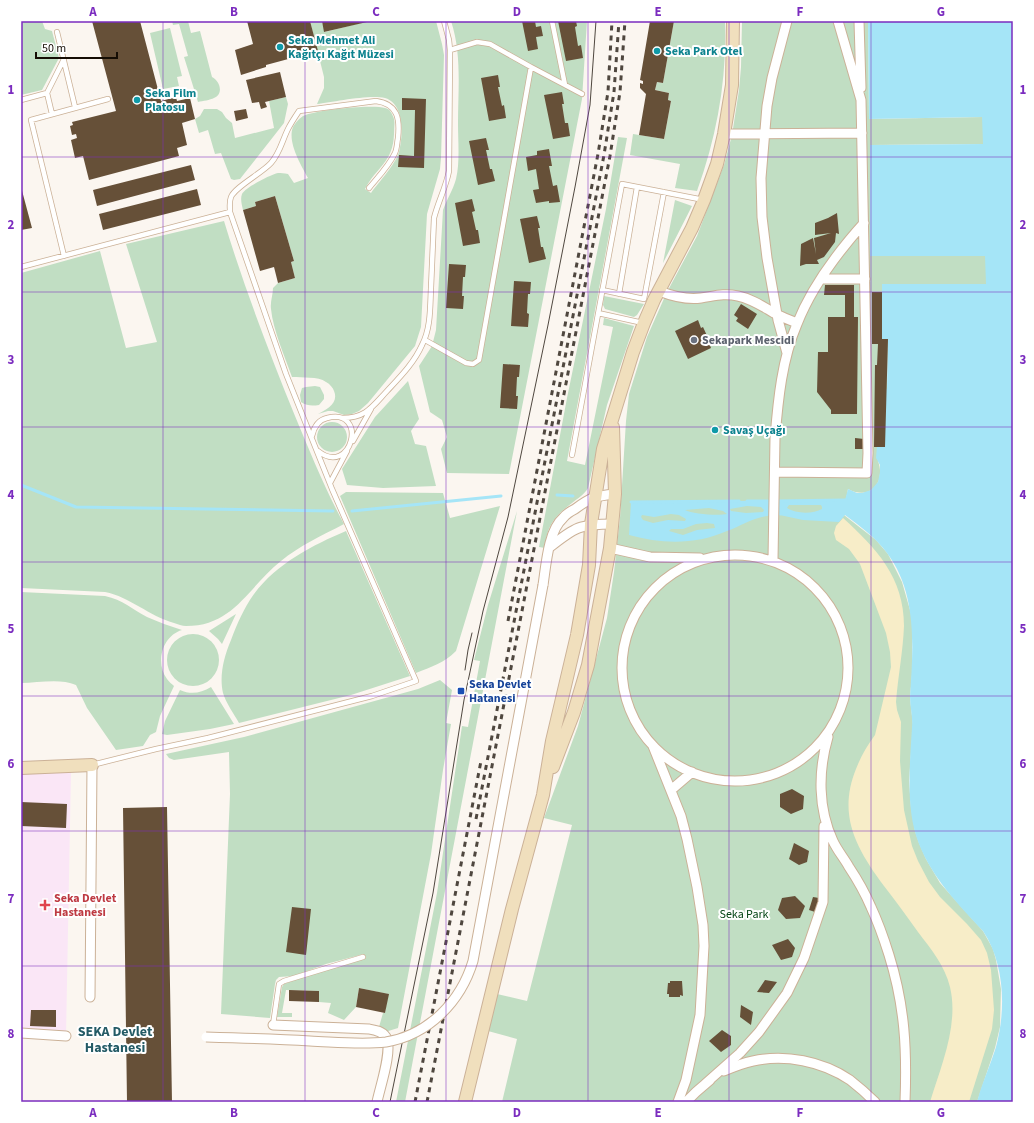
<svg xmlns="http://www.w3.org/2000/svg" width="1034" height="1123" viewBox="0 0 1034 1123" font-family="'Source Sans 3',sans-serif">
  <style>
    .medical { fill: #fae6f6 }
    .green { fill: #c1dec3 }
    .sand { fill: #f7edc8 }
    .water { fill: #a5e5f7; fill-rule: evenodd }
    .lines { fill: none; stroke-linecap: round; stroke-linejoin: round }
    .stream { stroke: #a5e5f7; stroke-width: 3 }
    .building { fill: #665038 }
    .lane-casing { stroke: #cbb197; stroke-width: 6 }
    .street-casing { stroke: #cbb197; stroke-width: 11 }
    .secondary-casing { stroke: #cbb197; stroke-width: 14 }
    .lane { stroke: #fff; stroke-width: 4.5 }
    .street { stroke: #fff; stroke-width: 9 }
    .secondary { stroke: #f0dfbd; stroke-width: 12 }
    .tram { stroke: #4f473f; stroke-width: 1 }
    .rail { stroke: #4f473f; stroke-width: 3; stroke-dasharray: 5 5; stroke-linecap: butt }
    .street-bridge-casing { stroke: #cbb197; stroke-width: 11; stroke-linecap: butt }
    .street-bridge { stroke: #fff; stroke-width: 9 }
    .grid { fill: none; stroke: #7b2cbf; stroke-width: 1; stroke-opacity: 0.55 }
    .culture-dot { fill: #0f9aa8; stroke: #fff; stroke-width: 1.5 }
    .worship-dot { fill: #6b7280; stroke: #fff; stroke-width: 1.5 }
    .transit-dot { fill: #1a4fb4; stroke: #fff; stroke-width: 1.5 }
    .health-dot { fill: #e0444e; stroke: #fff; stroke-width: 1.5 }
    .labels { text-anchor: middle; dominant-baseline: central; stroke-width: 4; stroke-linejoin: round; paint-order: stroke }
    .culture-label { font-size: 12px; font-weight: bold; fill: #0d838f; stroke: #fff; text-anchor: start }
    .worship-label { font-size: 12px; font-weight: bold; fill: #5b616d; stroke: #fff; text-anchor: start }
    .transit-label { font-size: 12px; font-weight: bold; fill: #164399; stroke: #fff; text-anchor: start }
    .health-label { font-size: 12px; font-weight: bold; fill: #be3a42; stroke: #fff; text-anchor: start }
    .park-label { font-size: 12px; fill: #044515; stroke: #fff }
    .quarter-label { font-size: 14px; font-weight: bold; fill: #245b66; stroke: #fff }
    .neatline { fill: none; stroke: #7b2cbf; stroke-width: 1.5 }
    .grid-label { font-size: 13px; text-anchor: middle; font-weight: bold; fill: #7b2cbf }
  </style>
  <rect width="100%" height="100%" fill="#fbf6f0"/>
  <path class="medical" d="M71,772l-5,264h-45v-262z"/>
  <path class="green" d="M21,21h21l3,8 7,2 7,27 -17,32 -21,5z
    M172,21h16l3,12 9,-2 12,46c8,4 12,17 2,21 -4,2 -11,3 -16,4l-14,-45 4,-1 -9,-32 -6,1z
    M310,21h12l3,11 44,-11h67l6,23 2,11 -3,103 -1,11 -13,45 -6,113 -6,19 -47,57 -9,8 -7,3 -8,1 -11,-4h-5l-10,3c9,-5 21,-11 16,-23 -1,-3 -4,-7 -8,-9 -8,-6 -24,-4 -34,-5 -7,-20 -19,-47 -21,-68 -1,-7 2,-14 2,-21l5,-5 17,-5 -4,-16 3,-1 -19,-65 -20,6 1,4 -13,4c-1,-5 -3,-11 -1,-16 4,-7 28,-19 36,-21 3,0 6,0 10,1l6,9 14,-5c-7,-13 -21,-36 -15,-51 2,-4 7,-9 10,-11 12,-6 69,-12 82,-8 5,1 7,5 9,11 1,4 0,10 0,15 -1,29 -17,32 -29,55l6,4c8,-11 24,-28 28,-41 4,-16 6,-48 -14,-54 -15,-4 -52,4 -68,6l7,-16v-11z
    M451,21h136l-5,78 -73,375 -62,-1 -6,-24 6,-12 -5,-17 -12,-8 -11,-46 13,-20 4,-16 7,-120c4,-11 10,-20 13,-31 4,-17 2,-37 2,-55 0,-34 4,-70 -7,-103z
    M674,21h51c2,59 -8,115 -28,170l-22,-3 5,-24 -50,-9 3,-21 31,5 7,-38 -3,-1 1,-7 -14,-3 2,-8 6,1z
    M742,21h126l1,98 114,-2 1,27 -114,1v111h116v28l-104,55h6l-1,50 -9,72c8,22 -8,40 -30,28l-2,11 -2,15 32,25 12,14 14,28 10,35v58l-2,23 3,27 -4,56 2,26 4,24 4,12 7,16 14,24 43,48 10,18 3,11 5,29 -1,38 -5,21 -18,54h-475l15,-63 -29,-8 9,-37 30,7 45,-176 -28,-7 34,-92 29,-108 7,-46 6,-54 6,-97 3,-27 18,-57 19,-43 31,-58 27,-71 8,-30 7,-45 2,-23z
    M170,28l12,48 -5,1 2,9 -16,3 -13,-56z
    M286,97l2,7 -4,19 -44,56 -6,1 -3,-1 -10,-26 -6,1 -7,-24 -9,3 -4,-14 5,-3 4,-7h13l5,3 4,6 6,5 3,15 39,-10 -5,-27z
    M618,137l9,1 -60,323 18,4 28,-138 -10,-2 1,-7 30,8 -27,79 -19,83c-4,7 -10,10 -16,15 -18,14 -25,22 -27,45l-6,-1 28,-149 39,-189z
    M675,200l17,6 -29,57z
    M224,221c20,66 45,131 71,195 15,36 30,73 49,108 -21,11 -45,22 -63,37 -33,26 -47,65 -95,65 -4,0 -8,-2 -12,-3 -25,-7 -44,-26 -69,-31l-84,-4v-315l79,-22 26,97 31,-6 -31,-98z
    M604,296l40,8 -7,11 -3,2 -29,-8 -2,-4z
    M408,381l11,38 -8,12 4,13 11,2 10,40 -53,2 -36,-3 -5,-16 33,-52z
    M315,386l5,1 4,8v4l-5,6c-7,1 -12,1 -18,-3l-1,-7 2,-7 4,-1z
    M317 437a15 15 0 1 1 30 0a15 15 0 1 1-30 0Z
    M346,492l97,1 7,25 50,-12 -44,145c-12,12 -25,16 -40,22l-76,-177z
    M517,511l-112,591h-9l41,-209 25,-167 6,1 12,-66 -6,-1 14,-55z
    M346,531l64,145 -59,19 -112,28c-5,-9 -13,-20 -16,-30 -4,-17 1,-37 8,-53 6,-16 13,-32 23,-46 23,-31 59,-49 92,-63z
    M21,592l84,4c18,4 27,13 42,21 11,5 23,9 35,13 -20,6 -27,33 -15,49 2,3 5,5 7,7l-14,30 -4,16 -6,3 -7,11 -27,4 -29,-42 -11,-23c-16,-7 -38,-2 -55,-2z
    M236,614l-14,30 -4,-5 -9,-8z
    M167 660a26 26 0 1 1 52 0a26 26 0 1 1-52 0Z
    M440,680l12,10 -6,33 5,1 -8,46 -12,84 -33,174 -16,5 -3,-6 4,-14h2l3,-19 -29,-6 -3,19 -12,13 -16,-7 3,-10 -12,-1v-11l-33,-1 -4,23h10v4h-15l5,-30 2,-3 26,-10 56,-16 -2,-4 -38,10 -32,12 -15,1 -3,3 -1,4 -5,34 -49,-4 9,-220 -1,-42 -55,8 -5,-2 -3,-4 78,-17 174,-48z
    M211,687l23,37 -24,5 -43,6 -5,-1 3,-13 15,-31c11,5 21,3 31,-3z"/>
  <path class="sand" d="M843,518c33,30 61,59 61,108 -1,25 -6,51 -8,76l1,8 4,12 -1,39 4,49 8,36 6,15 11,21 11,15 27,27 14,16 6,13 4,17 3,40 -2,19 -23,73h-39c11,-36 29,-77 20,-115 -5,-21 -19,-38 -32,-55 -11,-15 -22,-31 -34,-46 -27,-37 -47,-70 -28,-117 5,-13 11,-23 19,-34l16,-68 -1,-15 -4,-19 -26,-69 -11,-15 -13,-9 -2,-7 2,-7z"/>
  <path class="water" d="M868,21h145v1081h-36c5,-19 13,-36 19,-55 10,-37 9,-83 -13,-116 -25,-27 -50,-52 -64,-87 -14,-35 -9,-80 -7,-117 1,-10 -2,-20 -2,-30 3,-48 8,-103 -23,-144 -11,-15 -27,-27 -42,-38l-6,7c-12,-1 -24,-1 -36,-2 -12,-2 -24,-7 -36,-4 -15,2 -26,10 -40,15 -32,14 -65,13 -98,4l2,-33 214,-2 3,-11 9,4h5l9,-3 7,-8 2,-10v-7l-4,-7 1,-12 8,-57h2l1,-50h-6v-55h104l-1,-28h-115v-111l113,-1 -1,-27 -113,2zM789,505h32l1,2v2c-9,5 -26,5 -35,-1zM747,506l14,1 3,3 -1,2 -17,1 -15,-2 -1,-2zM709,508l14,3 4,3c-9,2 -35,0 -42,-4zM671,514l8,1 7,4 -1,2 -17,-1 -15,3 -10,-3 -2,-3 1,-2 12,2zM707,523l7,1 1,4 -18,2 -14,5 -14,-4 2,-2h12l13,-5z"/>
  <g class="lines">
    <path class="stream" d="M21,485l55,22 257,4
      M557,495l16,1
      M747,501h22
      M775,501l71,-1
      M631,502l108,-1
      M352,511l149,-15"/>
  </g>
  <path class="building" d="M92,21h48l21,80 15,-4 1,4 13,-3 5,21 -13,4 5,22 -10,3 2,8 -90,24 -6,-24 -8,2 -4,-18 6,-2 -1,-4 -4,1 -2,-9 3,-1 -1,-3 44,-11z
    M247,21h63l8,30 -52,14v2l-25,8 -6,-25 18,-6z
    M322,21h45v1l-43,10z
    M522,21h13l1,6 5,-1 2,10 -7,1 2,12 -10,2z
    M558,21h18l1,5 -2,1 3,19 3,-1 2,13 -17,3z
    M650,21h24l-11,62 -6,-1 -2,8 14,3 -1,7 3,1 -7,38 -25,-4 7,-41 -6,-6v-5l3,1v-3l-3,-1z
    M280,72l6,25 -21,5 2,5 -6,2 -2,-7 -7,1 -6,-23z
    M498,75l2,12h-2l4,19 2,-1 2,13 -17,3 -8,-43z
    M562,92l2,12h-2l3,19h3l2,13 -17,3 -9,-44z
    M402,98l24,1 -2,69 -26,-1 1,-12 15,1 1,-46h-13z
    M246,109l2,9 -12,3 -2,-10z
    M486,138l3,12h-3l4,19h2l3,12 -17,4 -9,-44z
    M549,149l3,17h-3l4,20 4,-1 3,17 -11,1v-2l-13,2 -3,-13 6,-1 -3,-20 -8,2 -2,-14 11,-2v-4z
    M191,165l4,15 -98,26 -4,-16z
    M21,187l11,41 -11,2z
    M197,189l4,16 -98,25 -4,-16z
    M275,196l19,65 -3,1 4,16 -17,5 -4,-16 -14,4 -17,-61 13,-4 -1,-4z
    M472,199l3,12 -3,1 4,18h2l2,13 -17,3 -8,-43z
    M837,213l2,21 -3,-1 -1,9 -11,15 -7,3 2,4h-13l-6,2 1,-22 12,-6 3,16 -2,-16 17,-5 -16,2v-12l13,-5z
    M537,216l3,12h-2l3,19h2l3,12 -17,4 -9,-44z
    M449,264l17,1 -1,12h-2l-1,19h2l-1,13 -17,-1z
    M514,281l17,1 -1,12h-2l-1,19 2,1 -1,13 -17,-1z
    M825,285h29v32h4l-1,97h-26v-4l-14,-18 1,-40h10v-35h17v-22h-21z
    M872,292h10v47h6l-3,108h-11l1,-82h2l1,-21h-6z
    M741,304l16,10 -9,15 -12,-8 2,-3 -4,-3z
    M698,320l3,8 2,-1 6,13h-1l3,8 -23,11 -13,-28z
    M503,364l17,1 -1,12h-2l-1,19h2l-1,13 -17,-1z
    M855,438l9,1v10h-9z
    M792,789l12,7 -1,13 -12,5 -11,-7v-13z
    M21,802l46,2 -1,24 -45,-2z
    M167,807l5,295h-45l-4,-294z
    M794,843l15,8 -2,11 -8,3 -10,-6z
    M795,896l10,10 -5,12 -14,1 -8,-9 4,-12z
    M813,897l6,1 -4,14 -6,-2z
    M292,907l19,2 -5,46 -20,-3z
    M788,939l7,9 -3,9 -11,3 -9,-15z
    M765,980l12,2 -8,11 -12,-1z
    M670,981h12l1,15 -3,-1v2h-11v-3h-2l1,-11h2z
    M359,988l30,6 -4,19 -29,-6z
    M289,990l30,1v11l-30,-1z
    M741,1005l12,7 -2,13 -11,-8z
    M31,1010h25v17l-26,-1z
    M722,1030l9,6v9l-10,7 -12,-11z"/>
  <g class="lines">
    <defs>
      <path id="lane" d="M552,21l13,64
        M57,32l18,75
        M450,50l27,-8 13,2 41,23
        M21,100l26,-7
        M52,114l-5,-21 17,-34
        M64,256l-33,-136 77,-21
        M21,267l209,-55
        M602,290l42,9 20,-107
        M619,294l18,-107
        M598,313l45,10
        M425,340l41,23 7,1 6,-4 52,-293 51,27
        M342,418c24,0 30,-11 45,-27 13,-14 27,-28 35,-46 9,-17 8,-38 9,-57 1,-23 2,-47 3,-70 4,-16 12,-31 15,-47l1,-121 -1,-10 -5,-19
        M312,436c2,-9 6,-16 15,-18 42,-11 25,60 -9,33
        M353,441l18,-32
        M572,455l50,-271 82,16
        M330,483l17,-32
        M92,765l64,-16 52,-11 164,-42 44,-15 -84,-192 -46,-115 -56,-162c0,-5 -1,-10 1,-15 4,-10 31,-24 40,-34 9,-10 11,-22 17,-34 3,-6 7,-12 11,-18l77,-10c22,3 24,18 22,37 -1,5 -1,11 -3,15 -6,13 -17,24 -26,35
        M273,1025l6,-41 5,-3 79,-24"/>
      <path id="street" d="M859,21l2,67
        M724,134l138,-1
        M821,279h44
        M659,291c13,5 28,9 42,7 14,-2 23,-5 37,-2 14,3 24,10 36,17 8,4 15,7 23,10
        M787,353l-9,-33 -11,-62 -5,-41 -1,-39 6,-72 5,-28 15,-57
        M775,472l92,1 1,-20 -7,-353 -23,-79
        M550,547c25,-20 30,-23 63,-23
        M610,548l40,9 50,1
        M622 668a113 113 0 1 1 226 0a113 113 0 1 1-226 0Z
        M773,560l2,-122c3,-38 7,-79 22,-114 15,-38 40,-71 67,-101
        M543,585c3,-19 5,-54 20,-67 3,-4 8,-7 12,-9 16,-12 21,-13 40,-15
        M828,737c-10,34 -10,72 5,104 4,9 11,17 16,26 8,12 16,26 22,40 7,15 13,32 18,48 16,51 18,95 16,147
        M653,746l28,70 6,23 10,48 6,38 1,21 -4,69 -14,65 -8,22
        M671,790l21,-18
        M90,997l2,-232
        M273,1025l96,4c6,1 13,2 17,8 7,13 -6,50 -9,65
        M21,1033l45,3
        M724,1071c9,-4 19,-8 29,-10 32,-7 69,0 97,19 9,7 17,14 25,22
        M705,1084l35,-31 19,-21 28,-39 17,-35 19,-56 1,-76
        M686,1102l10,-10 14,-12"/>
      <path id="secondary" d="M553,767l21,-55 14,-47 22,-117 5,-54 -2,-67
        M21,768l71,-3
        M465,1102l47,-193 31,-114 9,-54 25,-106 12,-70 2,-41 12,-75 30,-97 11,-29 10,-23 38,-72 12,-28 13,-36 7,-30 8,-49 1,-64"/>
    </defs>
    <use href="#lane" class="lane-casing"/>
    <use href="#street" class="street-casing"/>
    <use href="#secondary" class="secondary-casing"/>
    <use href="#lane" class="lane"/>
    <use href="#street" class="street"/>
    <use href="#secondary" class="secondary"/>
    <path class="tram" d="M465,670l3,-20 4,-17
      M390,1102l43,-209 31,-193 19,-89 25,-94 40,-192 27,-138 15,-82 6,-84"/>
    <path class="rail" d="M508,621l90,-467 10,-62 4,-71
      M476,819l128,-664 10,-63 5,-71
      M415,1102l66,-341
      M427,1102l183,-946 10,-64 5,-71"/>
    <defs>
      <path id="street-bridge" d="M206,1037c35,1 69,2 104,4 25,1 51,4 76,1 43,-7 75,-41 87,-81l70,-376"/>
    </defs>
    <use href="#street-bridge" class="street-bridge-casing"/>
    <use href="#street-bridge" class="street-bridge"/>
  </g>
  <path class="grid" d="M163,21v1081M305,21v1081M446,21v1081M588,21v1081M729,21v1081M871,21v1081M21,157h992M21,292h992M21,427h992M21,562h992M21,696h992M21,831h992M21,966h992"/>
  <g class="culture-dot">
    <circle cx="280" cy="47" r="4"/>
    <circle cx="657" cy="51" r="4"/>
    <circle cx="137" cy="100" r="4"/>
    <circle cx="715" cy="430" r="4"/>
  </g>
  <circle class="worship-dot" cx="694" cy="340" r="4"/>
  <rect class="transit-dot" x="457" y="687" width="8" height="8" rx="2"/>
  <path class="health-dot" d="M43 899h4v4h4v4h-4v4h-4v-4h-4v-4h4z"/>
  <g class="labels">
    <g class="culture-label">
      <text x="288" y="40">Seka Mehmet Ali<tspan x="288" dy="14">Kağıtçı Kağıt Müzesi</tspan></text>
      <text x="665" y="51">Seka Park Otel</text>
      <text x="145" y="93">Seka Film<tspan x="145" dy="14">Platosu</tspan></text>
      <text x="723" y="430">Savaş Uçağı</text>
    </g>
    <g class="worship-label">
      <text x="702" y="340">Sekapark Mescidi</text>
    </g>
    <g class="transit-label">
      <text x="469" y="684">Seka Devlet<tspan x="469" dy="14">Hatanesi</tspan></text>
    </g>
    <g class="health-label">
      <text x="54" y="898">Seka Devlet<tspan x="54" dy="14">Hastanesi</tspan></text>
    </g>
    <g class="park-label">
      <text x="744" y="914">Seka Park</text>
    </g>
    <g class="quarter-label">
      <text x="115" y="1032">SEKA Devlet<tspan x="115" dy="16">Hastanesi</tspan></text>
    </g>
  </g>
  <rect width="1034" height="1123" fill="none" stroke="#ffffff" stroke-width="44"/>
  <path d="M36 52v6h81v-6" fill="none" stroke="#150d04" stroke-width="2"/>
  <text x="42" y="52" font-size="12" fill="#150d04" stroke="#ffffff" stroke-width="3" paint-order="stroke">50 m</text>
  <rect x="22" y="22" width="990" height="1079" class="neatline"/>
  <g class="grid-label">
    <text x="93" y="16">A</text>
    <text x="234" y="16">B</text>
    <text x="376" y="16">C</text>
    <text x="517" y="16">D</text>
    <text x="658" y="16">E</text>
    <text x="800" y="16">F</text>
    <text x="941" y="16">G</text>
    <text x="11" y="94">1</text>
    <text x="1023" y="94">1</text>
    <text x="11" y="229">2</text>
    <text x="1023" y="229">2</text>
    <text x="11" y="364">3</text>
    <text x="1023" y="364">3</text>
    <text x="11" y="499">4</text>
    <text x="1023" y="499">4</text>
    <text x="11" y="633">5</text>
    <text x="1023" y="633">5</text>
    <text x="11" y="768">6</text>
    <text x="1023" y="768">6</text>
    <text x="11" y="903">7</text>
    <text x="1023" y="903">7</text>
    <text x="11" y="1038">8</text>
    <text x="1023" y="1038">8</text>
    <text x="93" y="1117">A</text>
    <text x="234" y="1117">B</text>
    <text x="376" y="1117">C</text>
    <text x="517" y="1117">D</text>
    <text x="658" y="1117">E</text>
    <text x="800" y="1117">F</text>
    <text x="941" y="1117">G</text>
  </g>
</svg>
